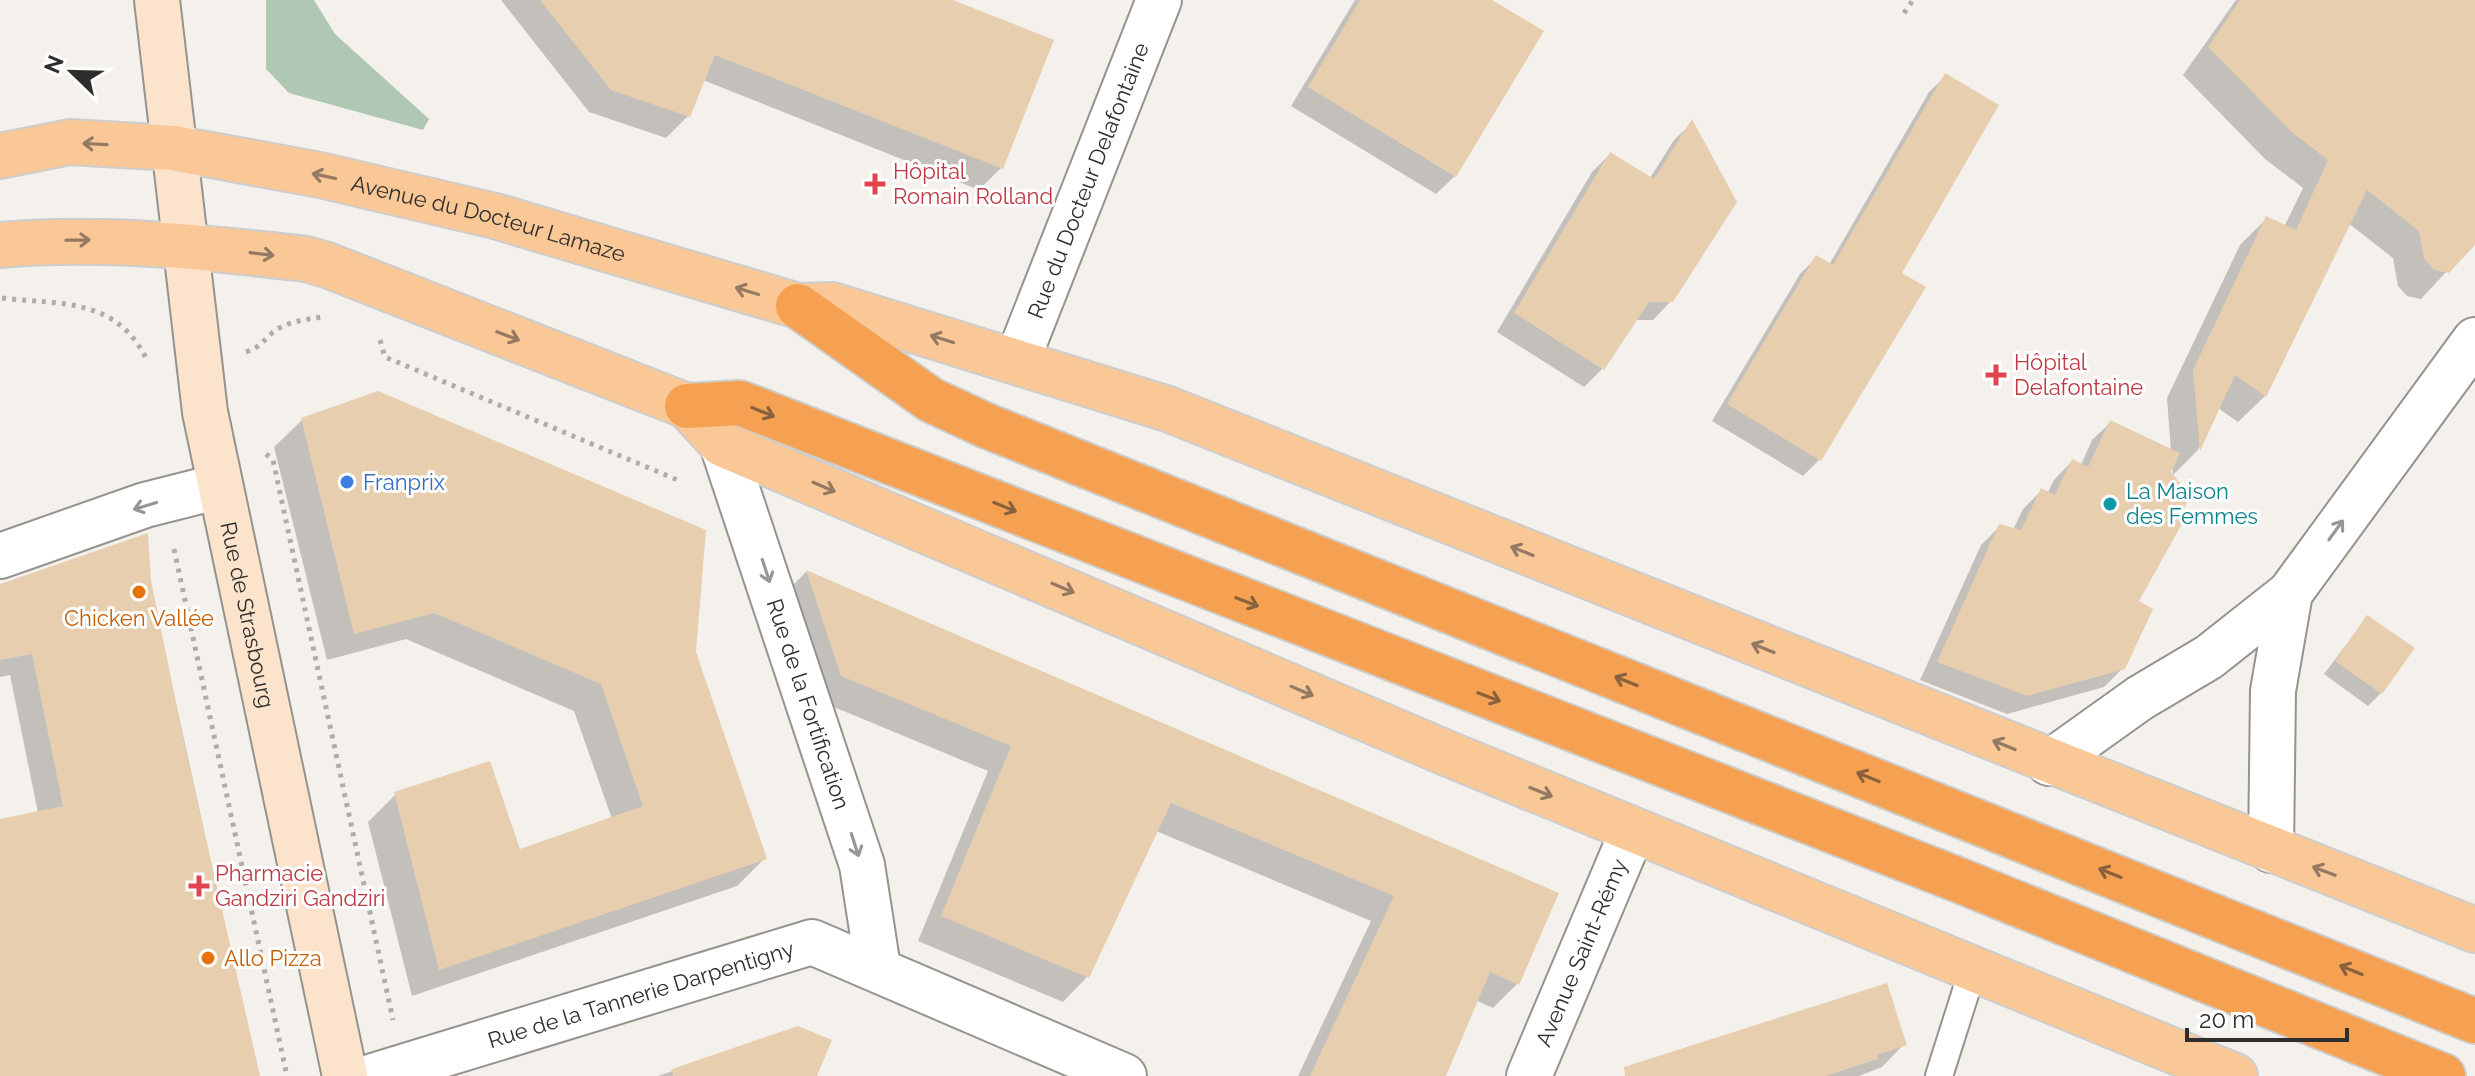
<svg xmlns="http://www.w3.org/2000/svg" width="2475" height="1076" viewBox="0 0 2475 1076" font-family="Raleway,sans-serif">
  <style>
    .green { fill: #afc7b3 }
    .shadow { fill: #0003 }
    .building { fill: #e7ceaf }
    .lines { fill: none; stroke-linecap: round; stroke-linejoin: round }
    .lane-casing { stroke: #95938e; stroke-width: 30 }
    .street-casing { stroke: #95938e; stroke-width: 48 }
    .secondary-casing { stroke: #95938e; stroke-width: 48 }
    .primary-casing { stroke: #cdcdcc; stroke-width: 48 }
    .highway-casing { stroke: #cdcdcc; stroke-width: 48 }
    .path { stroke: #afada9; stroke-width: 5; stroke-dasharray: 4 6; stroke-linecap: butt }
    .lane { stroke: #fff; stroke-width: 26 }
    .street { stroke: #fff; stroke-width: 44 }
    .secondary { stroke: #fce3cb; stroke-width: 44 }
    .primary { stroke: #fac797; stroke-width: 44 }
    .highway { stroke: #f6a151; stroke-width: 44 }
    .oneway { stroke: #947a62 }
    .oneway2 { stroke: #89623d }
    .oneway3 { stroke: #979696 }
    .health-dot { fill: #e0444e; stroke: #fff; stroke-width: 3 }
    .shop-dot { fill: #3f7fe0; stroke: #fff; stroke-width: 3 }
    .culture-dot { fill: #0f9aa8; stroke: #fff; stroke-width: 3 }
    .food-dot { fill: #e8710a; stroke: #fff; stroke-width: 3 }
    .labels { text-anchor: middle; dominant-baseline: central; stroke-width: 6; stroke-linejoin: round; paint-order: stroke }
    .health-label { font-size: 22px; fill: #be3a42; stroke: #fff; text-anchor: start }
    .street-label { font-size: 22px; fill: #2f2e2c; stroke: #fff }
    .shop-label { font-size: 22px; fill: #366cbe; stroke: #fff; text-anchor: start }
    .culture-label { font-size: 22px; fill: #0d838f; stroke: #fff; text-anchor: start }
    .food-label { font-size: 22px; fill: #c56008; stroke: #fff }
  </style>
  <rect width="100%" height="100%" fill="#f4f1ec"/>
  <path class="green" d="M266,0h48l21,34 94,85 -6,11 -134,-37 -23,-24z"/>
  <path class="shadow" d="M501,0h447l53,168 -22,22 -276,-110 -15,36 -22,22 -77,-26z
    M1355,0h133l-33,176 -19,18 -145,-88z
    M2236,0h239v241l-54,58 -14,-3 -9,-10 -5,-28 -45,-35 -83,173 -27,26 -20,-14 -20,42 -25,25 -1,-11 -36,138 -13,66 -19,19 -97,27 -87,-34 61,-135 18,-18 14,3 10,-21 18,-18 6,3 7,-14 18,-19 9,4 11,-25 19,-18 60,29 -4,-53 73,-153 26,-26 18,8 19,-39 -38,-29 -82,-84z
    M1946,76l-46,198 -81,186 -16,16 -91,-55 88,-147 16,-16 13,7 100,-173z
    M1692,123l-21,178 -18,19h-18l-32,48 -19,19 -87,-55 95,-160 18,-18 40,24 24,-38z
    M302,420l392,232 70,207 -27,27 -325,110 -44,-174 28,-28 122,57 94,-32 -38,-108 -168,-72 -79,21 -53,-213z
    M806,572l750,322 -39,90 -24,24 -18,-8 -32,76h-145l73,-155 -215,-90 -69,146 -24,25 -145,-61 70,-170 -171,-71 -35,-104z
    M149,580l109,496h-258v-255l38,-8 -28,-138 -10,2v-91z
    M2367,617l14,76 -13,13 -44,-32z
    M798,1028l17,48h-157z
    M1904,1044l-22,23 -23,9h-233z"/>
  <path class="building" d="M540,0h413l101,40 -51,129 -288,-114 -25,62 -79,-27z
    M1360,0h132l52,31 -88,146 -148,-90z
    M2240,0h235v245l-26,28 -15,-3 -10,-12 -5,-27 -52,-41 -101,207 -31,-22 -35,76 -7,-81 73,-154 30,14 32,-70 -36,-28 -84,-85z
    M1945,73l54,32 -97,168 24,14 -105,174 -94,-57 89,-149 17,10z
    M1692,119l45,83 -64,100h-24l-45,68 -90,-57 96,-161 44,27z
    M378,391l328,139 -10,122 71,207 -328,111 -45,-178 96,-31 30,88 123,-43 -42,-122 -167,-71 -80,21 -53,-216z
    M2110,420l70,33 -9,19 19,24 -8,16 5,3 -48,86 14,8 -28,60 -98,27 -90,-34 62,-138 22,6 20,-42 14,7 17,-36 16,8z
    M148,533l3,47 34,167 75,329h-260v-257l63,-13 -31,-152 -32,6v-76z
    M806,570l753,323 -40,92 -29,-13 -44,104h-136l84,-180 -223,-93 -82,175 -148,-62 70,-170 -170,-70z
    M2367,615l48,33 -33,46 -47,-33z
    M1887,983l20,62 -30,10 1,4 -53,17h-200l-1,-9z
    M798,1026l34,14 -15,36h-144l-1,-7z"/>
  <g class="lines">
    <defs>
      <path id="lane" d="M1939,1076l34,-107"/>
      <g id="street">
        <path id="s1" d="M1017,361l142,-361"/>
        <path id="s2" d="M722,444l140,421 16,103"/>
        <path d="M0,556l145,-51 75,-19"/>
        <path d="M2049,763l91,-65 69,-41 81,-64 185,-253"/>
        <path d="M2271,850l2,-159 17,-98"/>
        <path id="s3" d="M373,1076l439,-134 312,134"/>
        <path id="s4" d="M1529,1076l104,-246"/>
      </g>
      <g id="secondary">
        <path id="s5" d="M157,0l48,412 140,664"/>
      </g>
      <g id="primary">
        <path id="s6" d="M0,156l70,-14 103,6 147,27 175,41 303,90 34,-1 336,104 1307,521"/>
        <path d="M0,245c105,-9 201,2 306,14l21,6 360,141 35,38 729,311 784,321"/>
      </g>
      <path id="highway" d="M798,306l133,94 56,26 1488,595
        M687,406l53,-3 1221,478 482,195"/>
    </defs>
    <use href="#lane" class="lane-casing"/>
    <use href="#street" class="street-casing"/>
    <use href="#secondary" class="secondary-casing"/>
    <use href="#primary" class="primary-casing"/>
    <use href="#highway" class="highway-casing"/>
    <path class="path" d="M1904,13l9,-13
      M2,298c58,7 113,-1 144,60
      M380,340l5,17 295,124
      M246,352c13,-4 17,-11 26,-19 15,-12 32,-13 50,-16
      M266,454l7,6 120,560
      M174,549l113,527"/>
    <use href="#lane" class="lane"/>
    <use href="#street" class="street"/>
    <use href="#secondary" class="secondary"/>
    <use href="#primary" class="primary"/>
    <use href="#highway" class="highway"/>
  </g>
  <defs><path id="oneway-shaft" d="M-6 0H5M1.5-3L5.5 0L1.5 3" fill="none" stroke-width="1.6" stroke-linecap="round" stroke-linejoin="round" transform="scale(2)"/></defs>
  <g class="oneway">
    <use href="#oneway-shaft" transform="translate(95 144) rotate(-177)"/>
    <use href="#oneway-shaft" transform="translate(324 176) rotate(-168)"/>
    <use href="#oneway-shaft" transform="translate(78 240) rotate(-1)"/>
    <use href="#oneway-shaft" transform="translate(262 254) rotate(7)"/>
    <use href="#oneway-shaft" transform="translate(747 291) rotate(-163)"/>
    <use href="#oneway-shaft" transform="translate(508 336) rotate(21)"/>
    <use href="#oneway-shaft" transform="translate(942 339) rotate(-163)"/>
    <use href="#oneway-shaft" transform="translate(824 487) rotate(23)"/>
    <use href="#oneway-shaft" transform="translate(1522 551) rotate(-158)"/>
    <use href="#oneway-shaft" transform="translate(1063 588) rotate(23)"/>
    <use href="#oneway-shaft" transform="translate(1763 648) rotate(-158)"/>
    <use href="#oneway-shaft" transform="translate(1302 691) rotate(23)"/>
    <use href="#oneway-shaft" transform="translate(2004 745) rotate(-158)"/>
    <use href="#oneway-shaft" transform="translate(1541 792) rotate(22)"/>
    <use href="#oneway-shaft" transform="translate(2324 871) rotate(-159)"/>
  </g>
  <g class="oneway2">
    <use href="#oneway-shaft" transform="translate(763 412) rotate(22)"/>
    <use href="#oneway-shaft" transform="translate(1005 507) rotate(22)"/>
    <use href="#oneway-shaft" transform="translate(1247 602) rotate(21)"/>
    <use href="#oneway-shaft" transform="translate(1626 681) rotate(-158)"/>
    <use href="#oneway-shaft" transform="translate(1489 697) rotate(21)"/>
    <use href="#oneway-shaft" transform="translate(1868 777) rotate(-158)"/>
    <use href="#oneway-shaft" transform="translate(2110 873) rotate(-158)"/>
    <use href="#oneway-shaft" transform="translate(2351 970) rotate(-158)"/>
  </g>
  <g class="oneway3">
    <use href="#oneway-shaft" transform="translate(145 506) rotate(163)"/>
    <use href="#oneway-shaft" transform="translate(2336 530) rotate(-54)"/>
    <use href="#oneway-shaft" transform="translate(766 571) rotate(72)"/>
    <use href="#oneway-shaft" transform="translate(855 845) rotate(72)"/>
  </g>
  <g class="health-dot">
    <path d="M871 172h8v8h8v8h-8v8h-8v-8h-8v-8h8z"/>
    <path d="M1992 363h8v8h8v8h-8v8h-8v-8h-8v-8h8z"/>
    <path d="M195 874h8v8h8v8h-8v8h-8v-8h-8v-8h8z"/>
  </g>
  <circle class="shop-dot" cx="347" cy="482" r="8"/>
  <circle class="culture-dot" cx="2110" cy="504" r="8"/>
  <g class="food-dot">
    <circle cx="139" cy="592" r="8"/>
    <circle cx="208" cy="958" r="8"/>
  </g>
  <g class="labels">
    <g class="health-label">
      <text x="893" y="171">Hôpital<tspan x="893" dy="25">Romain Rolland</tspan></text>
      <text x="2014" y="362">Hôpital<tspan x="2014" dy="25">Delafontaine</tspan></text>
      <text x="215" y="873">Pharmacie<tspan x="215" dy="25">Gandziri Gandziri</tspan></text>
    </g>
    <g class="street-label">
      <text stroke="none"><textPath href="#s1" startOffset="194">Rue du Docteur Delafontaine</textPath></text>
      <text stroke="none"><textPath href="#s6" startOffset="498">Avenue du Docteur Lamaze</textPath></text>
      <text stroke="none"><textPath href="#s5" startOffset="622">Rue de Strasbourg</textPath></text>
      <text stroke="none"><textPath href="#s2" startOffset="274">Rue de la Fortification</textPath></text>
      <text stroke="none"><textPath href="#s4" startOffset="134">Avenue Saint-Rémy</textPath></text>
      <text stroke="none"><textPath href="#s3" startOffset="280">Rue de la Tannerie Darpentigny</textPath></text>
    </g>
    <g class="shop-label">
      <text x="363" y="482">Franprix</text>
    </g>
    <g class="culture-label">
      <text x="2126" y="491">La Maison<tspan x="2126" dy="25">des Femmes</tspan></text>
    </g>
    <g class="food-label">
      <text x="139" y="618">Chicken Vallée</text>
      <text x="224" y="958" text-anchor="start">Allo Pizza</text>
    </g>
  </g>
  <g transform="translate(72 72) rotate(293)" stroke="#ffffff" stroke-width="6" paint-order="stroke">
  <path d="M0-6L14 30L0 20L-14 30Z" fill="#2f2e2c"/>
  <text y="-12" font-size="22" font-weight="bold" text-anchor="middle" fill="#2f2e2c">N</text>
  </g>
  <path d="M2187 1028v12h160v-12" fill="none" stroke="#2f2e2c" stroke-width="4"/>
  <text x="2199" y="1028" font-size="24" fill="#2f2e2c" stroke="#ffffff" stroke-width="6" paint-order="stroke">20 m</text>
</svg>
